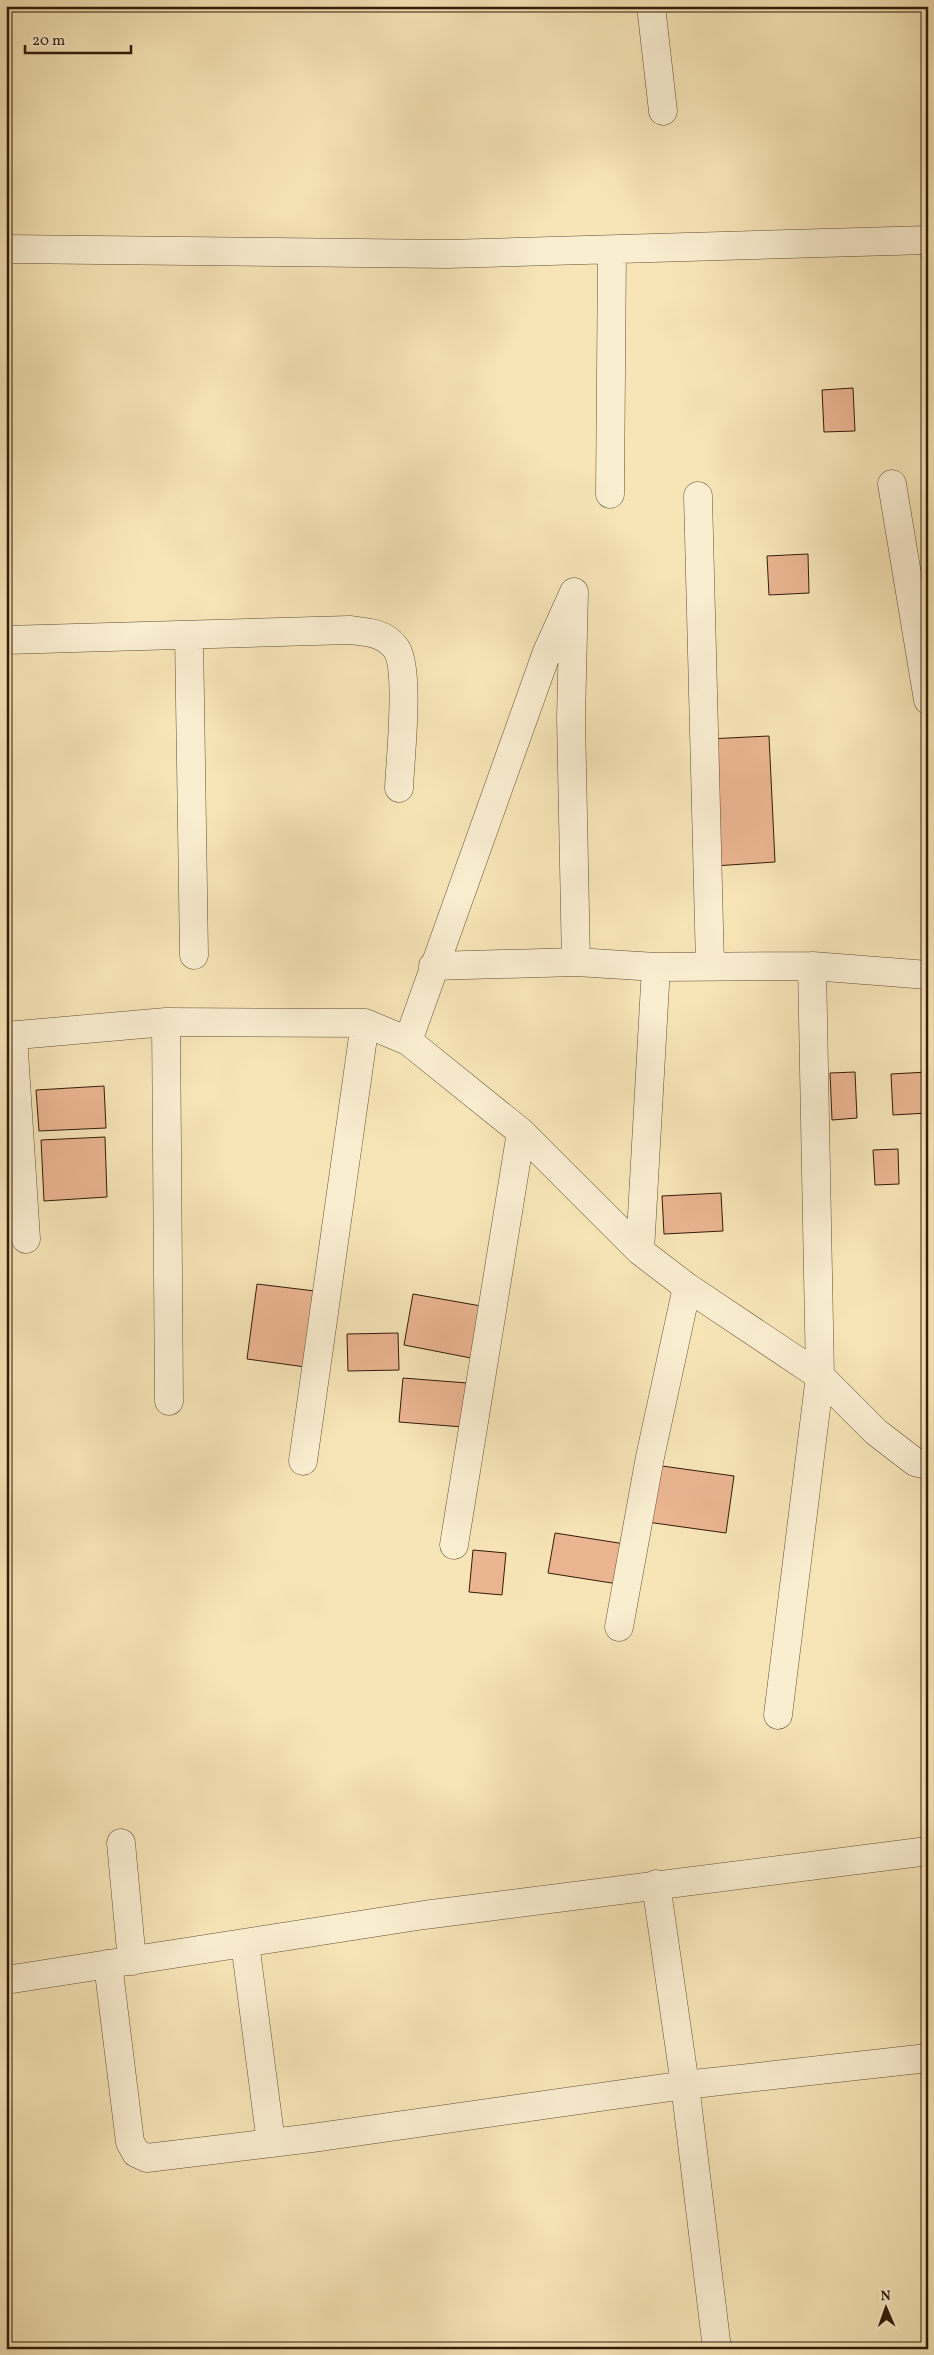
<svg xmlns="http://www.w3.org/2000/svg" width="934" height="2355" viewBox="0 0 934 2355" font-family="Vollkorn,serif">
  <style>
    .building { fill: #ebb592; stroke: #331b08 }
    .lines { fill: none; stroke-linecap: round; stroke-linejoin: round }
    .minor-casing { stroke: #644e34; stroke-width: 29 }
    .minor { stroke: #faeed1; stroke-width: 28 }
  </style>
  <rect width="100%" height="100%" fill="#f7e5b8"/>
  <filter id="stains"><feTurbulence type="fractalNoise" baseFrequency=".004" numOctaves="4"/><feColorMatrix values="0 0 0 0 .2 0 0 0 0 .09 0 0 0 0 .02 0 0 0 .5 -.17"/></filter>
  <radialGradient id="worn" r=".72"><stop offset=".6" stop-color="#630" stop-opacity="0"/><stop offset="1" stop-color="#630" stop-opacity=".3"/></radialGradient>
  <path class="building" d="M922,253h6l-1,106z
    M853,388l2,43 -31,1 -2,-42z
    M808,554l1,39 -40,2 -2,-39z
    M769,736l6,126 -61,4 -6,-127z
    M855,1072l2,46 -25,2 -2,-47z
    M928,1072v41l-35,2 -2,-41z
    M104,1086l2,42 -67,3 -3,-41z
    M105,1137l2,60 -63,4 -3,-61z
    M898,1149l1,35 -24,1 -2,-35z
    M721,1193l2,38 -59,3 -2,-38z
    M257,1284l66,8 -10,76 -66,-9z
    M413,1294l68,12 -10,52 -67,-13z
    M398,1333l1,37 -51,1 -1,-37z
    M403,1378l64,5 -4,44 -64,-5z
    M655,1465l79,11 -8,57 -79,-11z
    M555,1533l70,11 -7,40 -70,-11z
    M473,1550l33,3 -4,42 -33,-3z"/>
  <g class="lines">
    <defs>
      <path id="minor" d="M651,6l12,105
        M6,249l441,5 481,-14
        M892,484l36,216
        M610,494l2,-244
        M698,496l12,469
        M189,635l5,320
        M6,640l343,-10c17,2 34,2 46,17 16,19 5,113 4,141
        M433,966l143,-4
        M166,1022l3,379
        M6,1036l160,-14 199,1 43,18 113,91 119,119 47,36 133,89 56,56 39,30 13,3
        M13,1036l13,203
        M408,1041l139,-389 27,-60 -3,126 5,244 80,5 156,-1 116,9
        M640,1251l16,-284
        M303,1461l62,-438
        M454,1545l67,-413
        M619,1627l31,-170 37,-170
        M778,1715l42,-339 -8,-410
        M121,1843l11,118
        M656,1884l29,201 32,264
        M245,1943l26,200
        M108,1964l22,178 6,11 11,5 165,-20 373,-53 243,-27
        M6,1980l418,-65 504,-64"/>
    </defs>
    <use href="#minor" class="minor-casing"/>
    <use href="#minor" class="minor"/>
  </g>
  <rect width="934" height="2355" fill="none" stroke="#f7e5b8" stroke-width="25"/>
  <rect x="8" y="8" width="919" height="2340" fill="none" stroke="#331b08" stroke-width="2.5"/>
  <rect x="12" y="12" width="909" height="2330" fill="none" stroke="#331b08"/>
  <g transform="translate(886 2308) rotate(358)" stroke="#faeed1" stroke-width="4" paint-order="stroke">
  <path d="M0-4L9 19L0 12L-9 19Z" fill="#331b08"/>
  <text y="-8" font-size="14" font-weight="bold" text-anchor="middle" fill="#331b08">N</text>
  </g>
  <path d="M25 45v8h106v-8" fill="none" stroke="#331b08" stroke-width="2.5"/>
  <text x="32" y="45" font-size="15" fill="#331b08" stroke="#faeed1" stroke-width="4" paint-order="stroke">20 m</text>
  <rect width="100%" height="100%" filter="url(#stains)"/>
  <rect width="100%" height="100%" fill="url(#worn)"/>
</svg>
